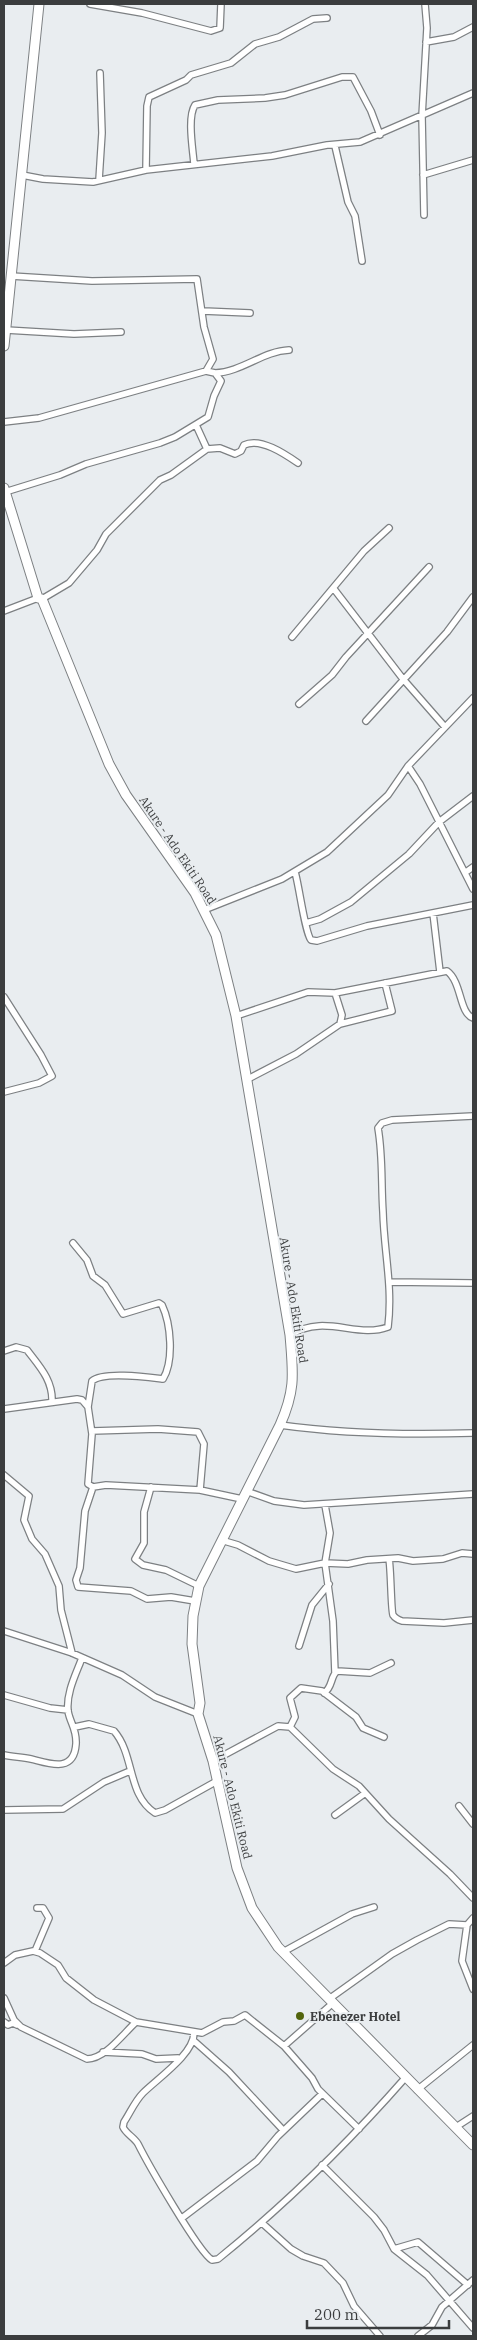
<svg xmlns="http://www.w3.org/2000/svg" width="477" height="2340" viewBox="0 0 477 2340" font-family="'IBM Plex Serif',serif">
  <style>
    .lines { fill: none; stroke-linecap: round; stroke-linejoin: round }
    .street-casing { stroke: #7d8083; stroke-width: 8 }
    .primary-casing { stroke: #7d8083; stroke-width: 11 }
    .street { stroke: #fff; stroke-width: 5.5 }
    .primary { stroke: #fff; stroke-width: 9 }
    .poi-dot { fill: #52640c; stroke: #e9edf0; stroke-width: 2 }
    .labels { text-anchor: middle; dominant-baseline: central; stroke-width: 4; stroke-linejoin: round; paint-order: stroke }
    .street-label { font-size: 12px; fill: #3b3d3e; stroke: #e9edf0 }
    .poi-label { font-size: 12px; font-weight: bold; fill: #3b3d3e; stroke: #e9edf0; text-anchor: start }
  </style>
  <rect width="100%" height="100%" fill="#e9edf0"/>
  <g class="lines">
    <defs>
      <path id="street" d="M90,4l52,9 69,18 9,-3 1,-24
        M426,42l28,-5 19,-10
        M335,146l13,56 7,14 7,45
        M194,164c-1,-14 -7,-47 1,-59l23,-5 47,-2 20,-3 57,-18h11l18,34 9,24
        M146,170l1,-64 2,-9 37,-17 5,-5 40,-12 24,-19 24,-7 34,-18 14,-1
        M22,175l21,4 50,3 53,-12 126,-14 55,-11 33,-3 113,-49
        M423,175l50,-15
        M99,180l3,-47 -2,-60
        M424,215l-2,-99 5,-88 -2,-24
        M11,276l81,5 105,-2 7,48 9,32 -7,12
        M203,311l47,2
        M6,330l68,4 47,-2
        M215,373c27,-1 48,-22 74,-23
        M4,422l35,-4 167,-47 9,2 6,8 -7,15 -6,21 -33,20 -15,6 -74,21 -26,11 -55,17
        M196,425l11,24 13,-1 15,6 6,-3 3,-6c16,-8 41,9 54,18
        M334,589l69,90 42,48
        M42,599l27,-16 28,-33 9,-16 54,-54 11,-5 36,-26
        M4,611l34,-13
        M292,637l72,-86 25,-23
        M299,704l33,-29 14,-18 83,-90
        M366,721l81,-89 26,-35
        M408,766l12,18 53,105
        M295,872c4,13 10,61 16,68l6,1 50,-15 106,-21
        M466,872l7,-5
        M204,910l78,-31 45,-27 61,-57 20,-29 65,-68
        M433,913l7,59
        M306,923l14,-4 31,-17 58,-48 30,-32 34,-26
        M4,997l37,58 11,21 -13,7 -35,9
        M236,1016l72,-24 27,1 112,-22c15,11 12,42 26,47
        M340,1024l52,-13 -7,-28
        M246,1080l50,-26 44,-30 2,-9 -7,-22
        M73,1243l14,17 6,16 12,9 18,29 36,-11 3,2c9,19 12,56 1,74 -16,-2 -60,-8 -71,2l-4,26 4,27 -4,50 5,3
        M390,1282l83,1
        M290,1335c36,-22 66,4 98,-8 5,-40 -4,-75 -5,-115 -2,-29 0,-55 -5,-84l4,-5 10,-3 81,-4
        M4,1351l12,-4 11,3c12,16 26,30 25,52
        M4,1409l73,-10 5,1 6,7
        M280,1425c64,9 129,10 193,8
        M92,1431l66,-2 40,3 6,12 -4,46
        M4,1475l25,21 -5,24 8,19 13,15 14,32 2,24 11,43
        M93,1487l-8,24 -5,57 -4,12 2,7 53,4 16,8 24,-2 24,4
        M93,1487l13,-2 94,5 42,9
        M151,1487l-7,25v31l-9,16 8,6 23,5 33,16
        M246,1491l28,10 30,4 169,-11
        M325,1505l5,28 -5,30 8,58 2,52
        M221,1540l17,5 31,16 27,8 29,-6 23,1 19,-4 31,-2 15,3 30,-2 19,-6 11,1
        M389,1559c2,10 2,52 4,56 2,3 6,5 9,6l42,2 29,-3
        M4,1631l68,22 50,22 33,22 43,17
        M299,1646l13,-41 17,-21
        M324,1693c9,-6 6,-16 13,-22l33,2 21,-10
        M4,1695l46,13 18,2
        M75,1727l14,-3 25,7c21,24 13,64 41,82l10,-3 52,-29
        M290,1727l5,-10 -5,-19 11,-10 21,3 34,26 7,11 21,9
        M4,1755c9,2 18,2 27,4 17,4 43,15 45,-15 1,-15 -6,-21 -8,-33 -2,-18 8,-37 14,-53
        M213,1761l65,-35 12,1 43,42 26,17 30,33 61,55 23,24
        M459,1806l14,18
        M4,1810l59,-1 41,-27 26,-11
        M335,1815l29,-21
        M473,1918l-6,7 -5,36 11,28
        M35,1951l14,-33 -6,-10h-6
        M283,1952l69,-38 22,-7
        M4,1963l11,-8 18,-4 7,2 18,12 8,13 28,22 42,22 66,11 21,-11 11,-1 11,-6 39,31 49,-43
        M4,1998l10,22 7,7 66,32c18,0 36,-25 49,-37
        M329,1999l63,-45 25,-14 32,-16 18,1
        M4,2022l4,3 5,-2 4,2
        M194,2033c0,21 -37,46 -51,60 -8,8 -13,20 -19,29l-1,5c3,7 11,10 15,17 9,18 61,109 74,116l6,-1c68,-55 131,-117 188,-182
        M194,2041l35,31 54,58
        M284,2046l28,32 6,11 41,40
        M103,2052l39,2 14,5 22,-1
        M417,2090l56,-45
        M456,2127l17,-11
        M322,2165l52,52 10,13 10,19 33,26 46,53
        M182,2218l75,-57 21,-25 44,-42
        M262,2223l29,26 12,7 21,7 19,20 11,23 26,30
        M394,2249l24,-7 50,43
        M418,2336l14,-11 10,-18 31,-27"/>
      <path id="primary" d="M4,346l35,-342
        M4,488l34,110 4,1 67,165 17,31 69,98 21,42 20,81 54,319c3,38 6,54 -10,90l-81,161 -6,30 -1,28 8,59 -2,11 15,47 24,107 15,40 26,39 195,198"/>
    </defs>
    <use href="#street" class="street-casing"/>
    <use href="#primary" class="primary-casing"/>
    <use href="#street" class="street"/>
    <use href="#primary" class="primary"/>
  </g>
  <circle class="poi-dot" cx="300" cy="2016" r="5"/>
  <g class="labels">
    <g class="street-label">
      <text transform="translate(178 850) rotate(56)">Akure - Ado Ekiti Road</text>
      <text transform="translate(294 1300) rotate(81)">Akure - Ado Ekiti Road</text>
      <text transform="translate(233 1797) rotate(76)">Akure - Ado Ekiti Road</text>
    </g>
    <g class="poi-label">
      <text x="310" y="2016">Ebenezer Hotel</text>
    </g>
  </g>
  <rect width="477" height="2340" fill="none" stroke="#3b3d3e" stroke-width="10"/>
  <path d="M307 2320v8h142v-8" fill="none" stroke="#3b3d3e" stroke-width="2.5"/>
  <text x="314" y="2320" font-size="15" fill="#3b3d3e" stroke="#e9edf0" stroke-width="4" paint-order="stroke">200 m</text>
</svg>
